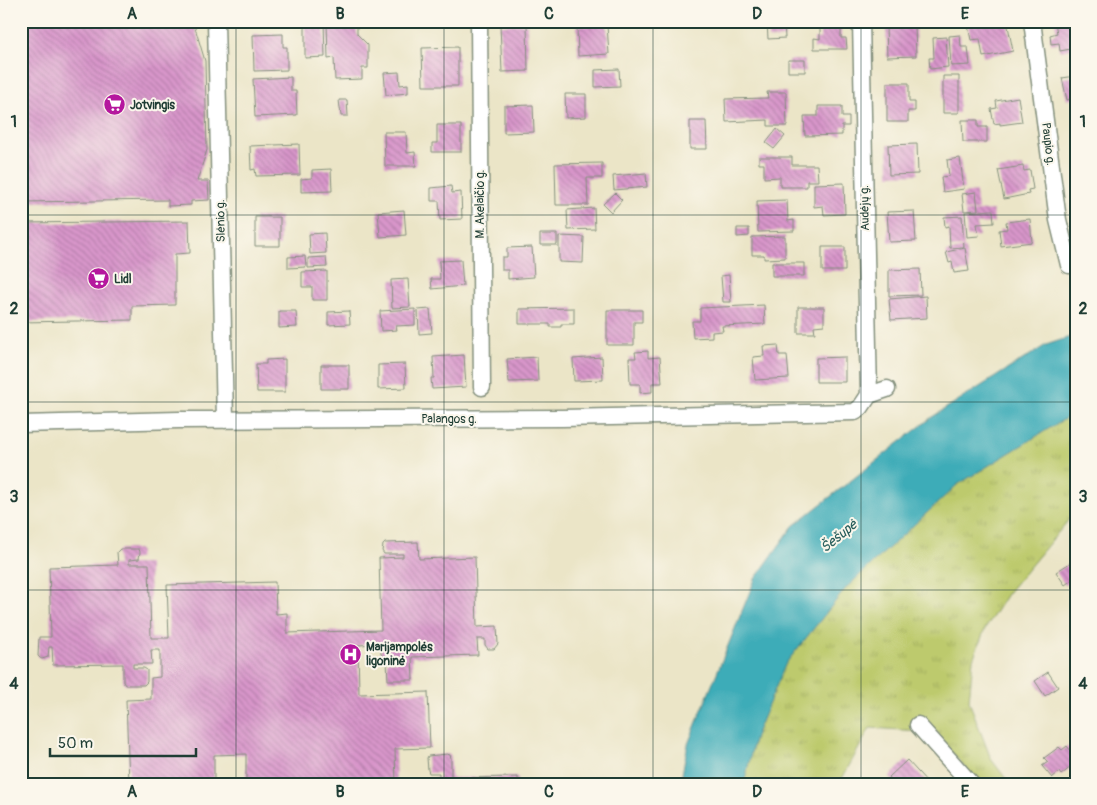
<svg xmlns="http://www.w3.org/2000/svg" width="1097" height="805" viewBox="0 0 1097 805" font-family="Pangolin,sans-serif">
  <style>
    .grass { fill: url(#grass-tufts); stroke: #6e8450 }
    .water { fill: #3cacb8; stroke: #2e7476 }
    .building { fill: url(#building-back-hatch) }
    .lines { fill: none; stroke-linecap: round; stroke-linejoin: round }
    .minor-casing { stroke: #85917e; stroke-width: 19 }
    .minor { stroke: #fff; stroke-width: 16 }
    .grid { fill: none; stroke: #1f3d34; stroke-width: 1; stroke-opacity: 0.55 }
    .labels { text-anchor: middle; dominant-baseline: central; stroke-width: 4; stroke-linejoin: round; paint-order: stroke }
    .poi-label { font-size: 12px; font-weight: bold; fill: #1f3d34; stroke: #fbf7ec; text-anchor: start }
    .street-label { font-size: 12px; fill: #1f3d34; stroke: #fbf7ec }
    .water-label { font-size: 14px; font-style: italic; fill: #285e5c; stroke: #fbf7ec }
    .neatline { fill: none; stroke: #1f3d34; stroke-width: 2 }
    .grid-label { font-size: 16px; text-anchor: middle; font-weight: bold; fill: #1f3d34 }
  </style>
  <defs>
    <pattern id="grass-tufts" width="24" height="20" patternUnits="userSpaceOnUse" patternTransform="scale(1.25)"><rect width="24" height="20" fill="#bdca6d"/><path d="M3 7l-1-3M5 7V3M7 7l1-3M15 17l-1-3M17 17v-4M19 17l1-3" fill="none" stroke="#a2ae5f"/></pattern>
    <pattern id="building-back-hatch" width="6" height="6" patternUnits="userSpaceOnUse" patternTransform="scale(1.25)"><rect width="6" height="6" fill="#d996cb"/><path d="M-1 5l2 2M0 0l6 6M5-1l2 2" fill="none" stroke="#af7ca6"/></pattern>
  </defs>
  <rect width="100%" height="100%" fill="#fbf7ec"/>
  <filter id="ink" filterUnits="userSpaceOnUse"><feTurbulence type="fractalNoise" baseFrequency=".02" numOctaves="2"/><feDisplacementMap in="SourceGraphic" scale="10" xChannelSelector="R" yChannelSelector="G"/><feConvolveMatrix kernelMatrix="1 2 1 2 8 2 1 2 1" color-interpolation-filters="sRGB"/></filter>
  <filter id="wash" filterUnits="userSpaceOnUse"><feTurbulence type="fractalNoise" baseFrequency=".0096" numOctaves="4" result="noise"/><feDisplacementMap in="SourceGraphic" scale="20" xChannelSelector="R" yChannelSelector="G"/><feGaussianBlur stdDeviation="1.12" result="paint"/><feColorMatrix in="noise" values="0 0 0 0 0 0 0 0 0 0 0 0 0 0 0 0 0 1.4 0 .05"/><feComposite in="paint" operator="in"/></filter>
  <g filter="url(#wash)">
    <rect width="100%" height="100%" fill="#ebe5c7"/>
    <path class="grass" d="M1076,412v103l-4,1 -65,78 -22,35 -12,30 -4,42 22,58 19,25h-30l-46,-52 -64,-4 -31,56h-95l11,-48 31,-73 61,-76 110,-102z"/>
    <path class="water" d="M1076,335v77l-119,73 -110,102 -61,76 -31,73 -11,48h-64l8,-40 67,-165 38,-53 139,-109 114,-72z"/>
    <g id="blocks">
      <path class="building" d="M21,21h172l12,40 2,89 -10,31h11l1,19 -18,1v4l-23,1v-6l-147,2z
        M767,21h17l1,17 -17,1z
        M967,21h40l6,30 -30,6 -3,-18 -9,1z
        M1067,21h9v27l-16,3 -1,-8 -8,1 -1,-9 7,-2 -2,-10z
        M305,22h19l1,35 -20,1z
        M357,23v11l11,11v23h-6v11l-27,1 -1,-22 -6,1 -1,-35z
        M527,24l1,47 -26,1 -2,-47z
        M607,25l2,29 -31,2 -1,-30z
        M886,26h29l1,30 -29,1z
        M820,27h21v11h5l1,11h-33v-11l6,1z
        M283,34v13h4v23l-33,1 -1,-36z
        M960,35l1,12h7l2,18 -19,1 -2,-30z
        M946,37l2,30 -18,2 -1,-11h5l-1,-20z
        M458,47v39h-35l-1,-38z
        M788,60h17v12h-17z
        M619,69l1,17 -25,1v-17z
        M399,72l1,13 8,-1v9l-22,2 -2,-22z
        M943,76h16v37h-16z
        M1076,76v22l-9,2 -5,-22z
        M291,77v14h5l1,24 -42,2 -2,-38z
        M887,83h22v19h6v9h-7v11h-21z
        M767,92h19l1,34h-19v-6l-42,2 -1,-23 43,-1z
        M565,94h21v23l-20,1z
        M1018,97l4,25 -22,3v-2l-6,1 -3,-15 6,-1 -1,-7z
        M339,100h8l1,16h-7z
        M533,105l1,27 -30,1v-27z
        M818,106h24v11h7v9h-7v9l-37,1 -1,-20h14z
        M962,120h16v7h9v15h-24z
        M690,121h16l1,28h-17z
        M437,125h24v27h-29v-9h5z
        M777,129l8,7 -11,13 -8,-6z
        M384,132h22l1,21 8,-1 1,14h-31z
        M299,144l1,31 -44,1 -1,-7 -4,1 -1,-24z
        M917,144l1,30 -29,1 -1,-30z
        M759,157h33v8h25l1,16h-11v6h-27v-10l-16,1v-14h-5z
        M960,158l4,31 -21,3 -2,-15 8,-1 -2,-16z
        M602,163v15h-15l1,27h-32l-1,-41z
        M1023,166l1,5 6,-1 3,19 -5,1 1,4 -25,5 -6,-29z
        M331,169l1,22 -31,1v-13l11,-1v-8z
        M646,173l1,14 -33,3 -1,-14z
        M844,183l1,31 -21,1 -1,-9 -9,1v-23z
        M451,186l1,7 9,-1 1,27 -22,1 -1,-19h-8v-13z
        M976,192l2,18 -14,1 -2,-17z
        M615,193l7,7 -11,12 -8,-8z
        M787,200l1,21 6,-1v11l-36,1 -1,-31z
        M594,208l1,21 -27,1 -1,-20z
        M404,210l2,25 -26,2 -2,-25z
        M993,210l1,13 -17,1 2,12 -12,1 -2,-25z
        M914,211l2,30 -27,1 -2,-30z
        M962,216l2,31 -14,1 -1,-22 -4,1 -1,-10z
        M255,217h25v29h-25z
        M1030,219l2,23 -31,4 -2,-16 8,-1 -1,-7z
        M189,221l1,32 -15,1v51l-43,1v14l-111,2v-99z
        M737,228h12v8l-12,1z
        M325,233l1,20 -16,1 -1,-20z
        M540,234h17v11h-17z
        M559,236l25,1 -1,26 -24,-1z
        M785,236v22l-21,1v-4h-12v-18z
        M532,247l2,30 -26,2v-9h-6v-13h5v-9z
        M822,247h23v24h-23z
        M965,248l4,23 -15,2 -2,-11 -3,1 -3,-11z
        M305,256l1,11 -18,1v-11z
        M326,257l1,10 -19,1v-10z
        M461,260l2,26 -31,3 -1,-10h9l-1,-18z
        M772,263h32v13h-32z
        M920,269l1,26 -32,1v-26z
        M327,271v29h-15v-13h-10v-15z
        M729,275l2,27h-8l-2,-26z
        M408,279l2,28 -18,1 -1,-28z
        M926,296l1,22 -36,2 -2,-21z
        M764,305l1,19 -43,2 1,5 -11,1v5l-19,1 -1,-17h8v-13z
        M798,307h26v18l-10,1 1,7h-17z
        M574,308v16h-13v3h-11v-3h-31v-15z
        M415,309v16l-19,1 1,4 -16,1 -1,-20z
        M430,309l2,24 -13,1 -1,-24z
        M607,310h35v12h-8v23h-27z
        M279,311h17l1,16 -18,1z
        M349,311l1,13 -22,1v-13z
        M778,345l1,10h8l2,23 -34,2 -2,-23 11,-1 -1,-10z
        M648,351v7l12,-1 2,26h-10v9l-12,1v-9h-10l-1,-26h7l-1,-6z
        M464,355l2,32 -34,2 -1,-11h3l-1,-21z
        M537,357l1,24 -29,1 -2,-23z
        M602,357l1,23 -29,1 -1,-22z
        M845,357v25h-29v-24z
        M285,359v33h-28l-1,-28h10v-4z
        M405,364l1,24 -28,1v-24z
        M321,365h28v24h-28z
        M418,542l1,17 56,-2 2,70 20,-1 1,18 -4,5h-6l-3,-4v-6h-8l1,16 -66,2 1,23h-25l-1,-19h12v-4l-18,1v-14l-23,1 1,49 69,-2 2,56 -35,1 1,35h-150v-30l-32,1v29h-85l-3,-84 25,-1v-21l9,-1v-27h-9l1,14h-19v4h11l3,2v12l-3,3h-19l-2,-3v-18l-70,1 -1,-18h-3l-1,10 -6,2 -2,-1 -2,-2 1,-19h12l-2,-70 69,-2 -1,-13 3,-3h19l1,3 -1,7 -10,1v4h20l2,74h18l-2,-53 108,-3 1,32 11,-1v20l94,-3 -2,-72 24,-1v-3h-19l-2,-3 1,-6 2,-2z
        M1076,559v18l-11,8 -9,-13z
        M1048,672l10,15 -13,9 -10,-15z
        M1067,746l9,11v6l-15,12 -2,-3 -7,6 -10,-12 6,-4 -4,-4 15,-11 3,3z
        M447,754l3,1 1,3v20l67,-1v7h-97v-6h18v-5h-10l-1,-3 -1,-12 1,-2z
        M907,760l22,24h-34l-6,-7z"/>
    </g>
  </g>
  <g filter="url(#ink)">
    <use href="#blocks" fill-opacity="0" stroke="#85917e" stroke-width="1"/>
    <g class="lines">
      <defs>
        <path id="minor" d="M216,21l9,399
          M479,21l3,366
          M861,21l8,374
          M1032,21l26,199 11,45
          M869,395l18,-6
          M21,424l158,-4 383,-2 293,-6 6,-5 8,-12
          M918,725l53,59"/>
      </defs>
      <use href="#minor" class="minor-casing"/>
      <use href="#minor" class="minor"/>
    </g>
  </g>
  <path class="grid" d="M236,21v763M444,21v763M653,21v763M861,21v763M21,215h1055M21,402h1055M21,590h1055"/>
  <defs>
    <symbol id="supermarket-disc" viewBox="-11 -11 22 22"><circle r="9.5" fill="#b5179e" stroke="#fbf7ec"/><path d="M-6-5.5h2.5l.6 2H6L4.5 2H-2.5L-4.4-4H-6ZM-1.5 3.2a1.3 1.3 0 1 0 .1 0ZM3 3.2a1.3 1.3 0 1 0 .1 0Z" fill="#fff"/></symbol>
    <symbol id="hospital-disc" viewBox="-11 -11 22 22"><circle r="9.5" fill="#b5179e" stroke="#fbf7ec"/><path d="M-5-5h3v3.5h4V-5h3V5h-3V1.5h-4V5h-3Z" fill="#fff"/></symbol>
  </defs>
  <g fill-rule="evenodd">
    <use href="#supermarket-disc" x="102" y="92" width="25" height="25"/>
    <use href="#supermarket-disc" x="86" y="266" width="25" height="25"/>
    <use href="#hospital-disc" x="338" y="642" width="25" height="25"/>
  </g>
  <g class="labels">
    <g class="poi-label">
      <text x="130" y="105">Jotvingis</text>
      <text x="114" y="279">Lidl</text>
      <text x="366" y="647">Marijampolės<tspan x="366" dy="14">ligoninė</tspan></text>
    </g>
    <g class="street-label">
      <text transform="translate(1048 144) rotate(83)">Paupio g.</text>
      <text transform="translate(480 204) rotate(-90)">M. Akelaičio g.</text>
      <text transform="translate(865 208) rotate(-91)">Audėjų g.</text>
      <text transform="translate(221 221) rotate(-91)">Slėnio g.</text>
      <text x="449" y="419">Palangos g.</text>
    </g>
    <g class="water-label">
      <text transform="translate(839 536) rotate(-39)">Šešupė</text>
    </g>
  </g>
  <rect width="1097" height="805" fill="none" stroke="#fbf7ec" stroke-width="55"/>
  <path d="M50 748v8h146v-8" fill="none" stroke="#1f3d34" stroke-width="2.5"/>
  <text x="58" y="748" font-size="15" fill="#1f3d34" stroke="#fbf7ec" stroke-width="4" paint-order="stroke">50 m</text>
  <rect x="28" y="28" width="1042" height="750" class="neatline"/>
  <g class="grid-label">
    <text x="132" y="19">A</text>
    <text x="340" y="19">B</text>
    <text x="549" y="19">C</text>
    <text x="757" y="19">D</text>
    <text x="965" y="19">E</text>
    <text x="14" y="127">1</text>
    <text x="1083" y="127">1</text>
    <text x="14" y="314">2</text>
    <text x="1083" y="314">2</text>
    <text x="14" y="502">3</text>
    <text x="1083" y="502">3</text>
    <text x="14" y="689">4</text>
    <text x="1083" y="689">4</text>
    <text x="132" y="797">A</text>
    <text x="340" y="797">B</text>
    <text x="549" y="797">C</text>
    <text x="757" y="797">D</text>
    <text x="965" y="797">E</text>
  </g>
</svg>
